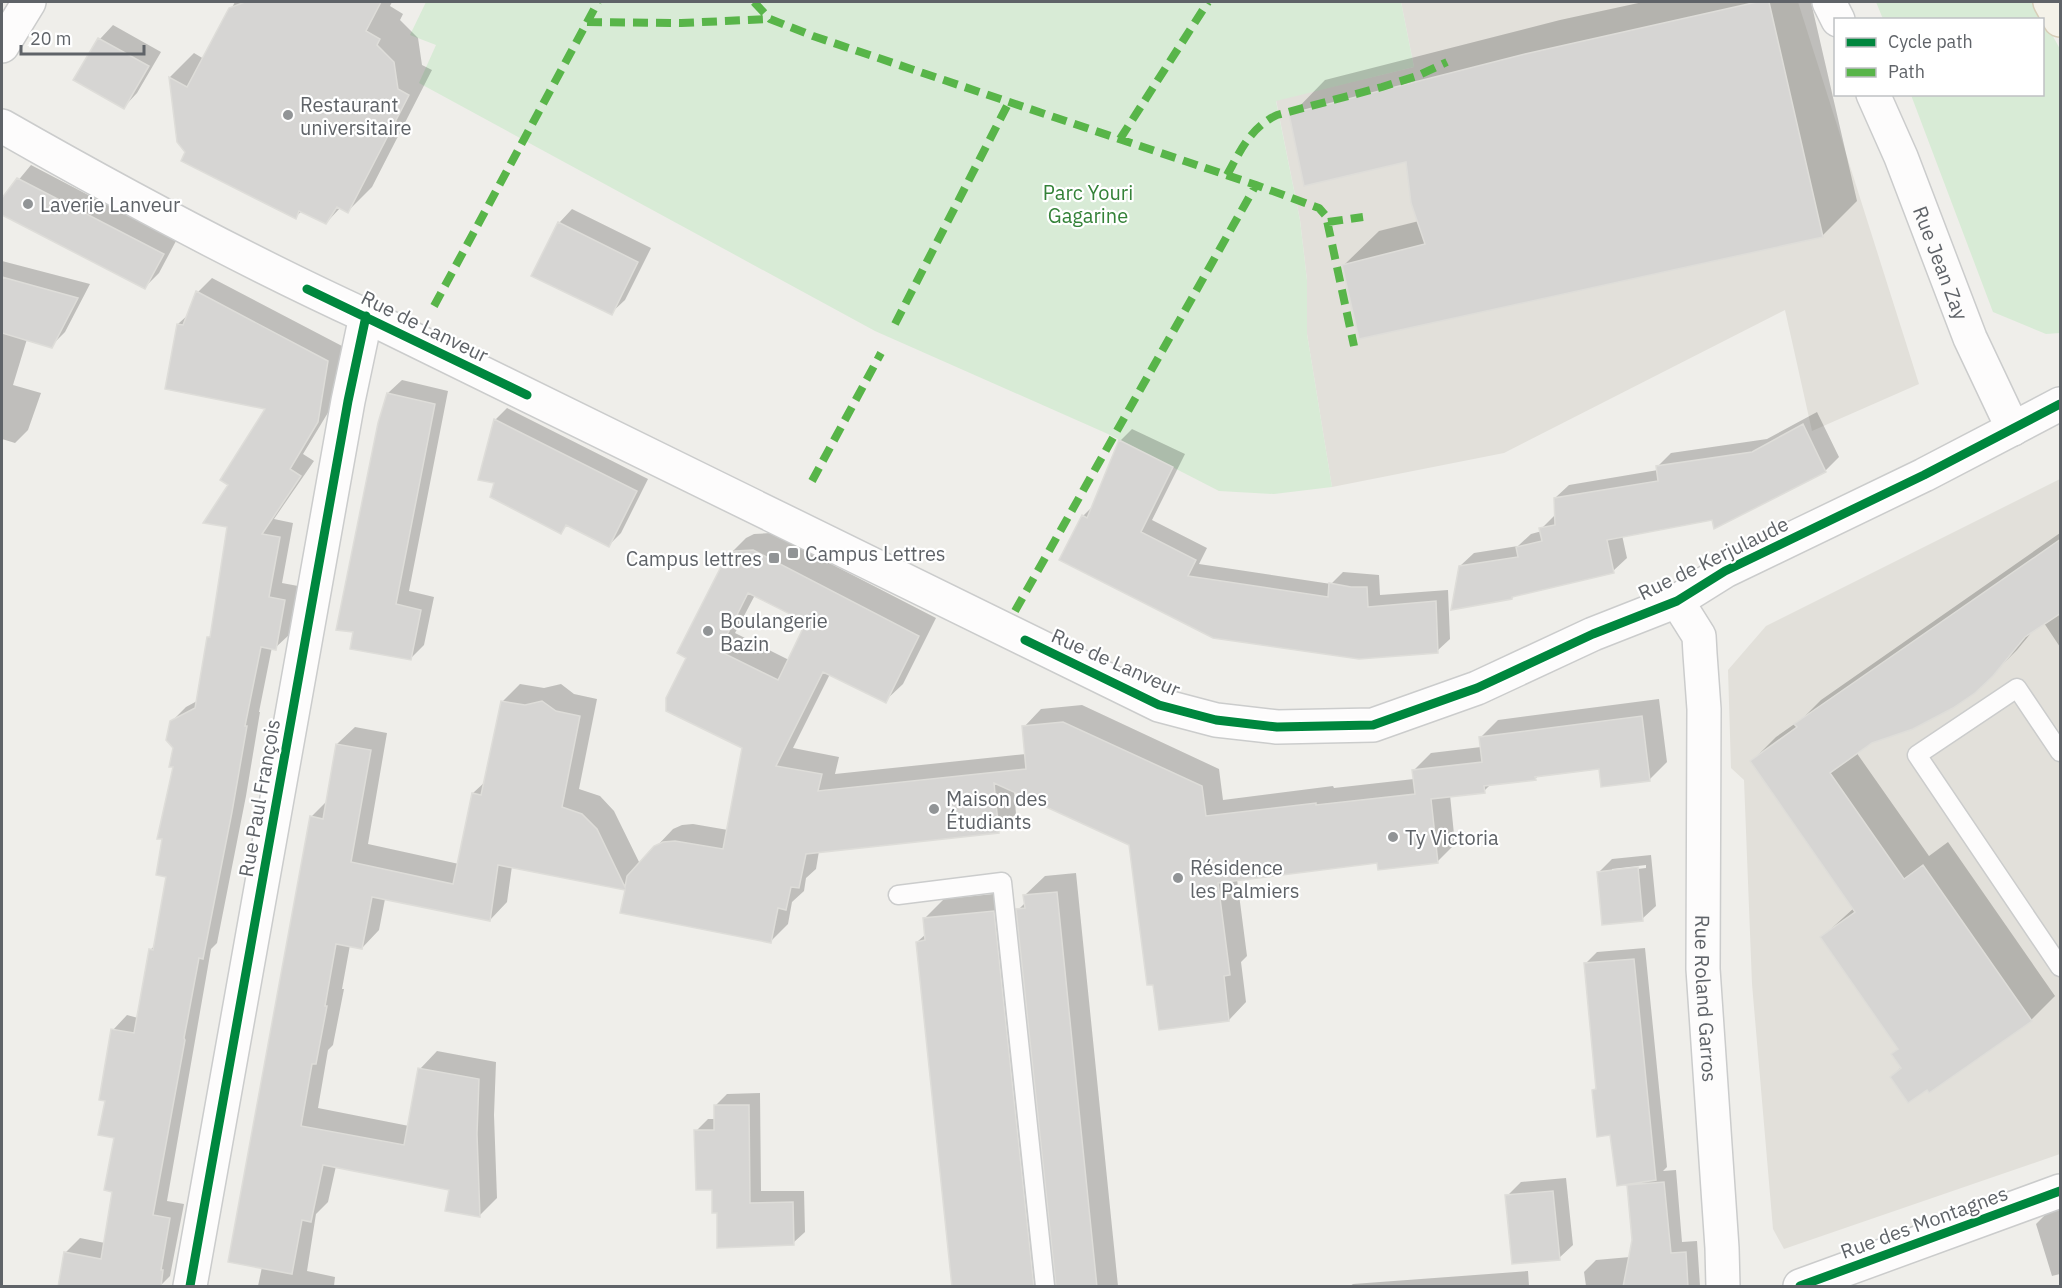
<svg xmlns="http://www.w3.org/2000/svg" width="2062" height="1288" viewBox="0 0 2062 1288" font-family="'IBM Plex Sans',sans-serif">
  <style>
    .education { fill: #e2e0da }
    .green { fill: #d8ebd6 }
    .shadow { fill: #0003; fill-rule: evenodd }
    .building { fill: #d6d5d3; stroke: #deddd9; stroke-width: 1.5; fill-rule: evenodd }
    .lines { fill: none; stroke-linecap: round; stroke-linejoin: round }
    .service-casing { stroke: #cbcccc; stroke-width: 21 }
    .minor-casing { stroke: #cbcccc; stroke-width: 36 }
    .tertiary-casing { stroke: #cbcccc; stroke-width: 36 }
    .primary-casing { stroke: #d7ceb8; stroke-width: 36 }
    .service { stroke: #fdfcfc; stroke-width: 18 }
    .minor { stroke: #fdfcfc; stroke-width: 33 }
    .tertiary { stroke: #fdfcfc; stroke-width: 33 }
    .primary { stroke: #f4f2e9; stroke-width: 33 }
    .quiet { stroke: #58b549; stroke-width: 8; stroke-dasharray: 15 8; stroke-linecap: butt }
    .cycleway-casing { stroke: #fff; stroke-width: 13 }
    .cycleway { stroke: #00873e; stroke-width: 9 }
    .poi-dot { fill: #919496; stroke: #fff; stroke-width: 2 }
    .labels { text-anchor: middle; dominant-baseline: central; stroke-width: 4.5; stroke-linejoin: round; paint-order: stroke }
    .poi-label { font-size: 20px; fill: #5f6368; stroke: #fff; text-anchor: start }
    .park-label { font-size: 20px; fill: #348238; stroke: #fff }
    .street-label { font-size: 20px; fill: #5f6368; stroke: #fff }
  </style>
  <rect width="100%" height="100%" fill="#efeeea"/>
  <path class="education" d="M1401,2h397l121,382 -107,47 -27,-121 -281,143 -172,34 -25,-153v-54l-7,-60 -24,-120 138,-33z
    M2060,479v675l-276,95 -11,-20 -21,-245 -8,-204 -13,-12 -3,-98 38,-44z"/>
  <path class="green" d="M426,2h975l13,65 -138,34 24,119 7,60v54l25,153 -58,7 -55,-3 -111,-57 -233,-103 -456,-248 17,-38 -26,-10z
    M1876,2h158l26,47v284l-14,1 -53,-22 -82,-217 131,-1v-74l-159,-1z"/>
  <path class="shadow" d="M235,2h157l-2,4 13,8 -3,6 18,18 4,27 10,5 -60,117 -24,24 -7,-4 -15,16 -24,-12 -7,6 -108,-65 -9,-11 -8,-64 24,-24 10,6z
    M1643,2h168l46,199 -34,34 -463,102 -16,-72 35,-34 40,-10 -12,-61 -116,-45 34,-35 235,-60z
    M113,25l48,27 -24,41 -13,14 -49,-28 25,-40z
    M31,165l145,76 -17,32 -14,14 -143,-74v-13z
    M572,209l79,39 -26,52 -14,13 -52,-90z
    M2,261l88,23 -25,48 -14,14 -24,-7 -14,46 28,8 -13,37 -13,13 -13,-4z
    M212,278l130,68 -10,60 -29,48 11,7 -40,58 19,4 -11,60 16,3 -8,48 -15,14 -3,-1 -13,65h1l-14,84 -29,147 -6,6 -44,252 17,3 -14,72 -10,10 -94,-34 14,-14 25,5 9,-52 1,-54 -9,-37 7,-70 14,-15 11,3 12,-68 6,-5 12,-69 7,-110v-18l-4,-26 15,-15 11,-6 12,-64 3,-3 17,-108 1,-42 37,-76 -89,-84 12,-11 8,-21z
    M402,380l46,11 -39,200 25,6 -10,48 -13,13 -56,-27 33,-238z
    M507,408l141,71 -27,54 -12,12 -41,-21 -7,8 -66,-112z
    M1817,412l22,45 -14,14 -111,47 -92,17 5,23 -14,13 -98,23 -3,4 -52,-32 14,-13 44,-7 13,-12 11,-3 -1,-2 14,-14v-17l14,-13 89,-15v-4l13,-13 96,-14z
    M1132,429l53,25 -33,66 55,28 -8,16 132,20 12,-12 36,3 1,20 68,-5 2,49 -13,12 -223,-15 -131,-120 10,-10 27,-65z
    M771,533l165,85 -33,66 -18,17 -55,-27 -37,74 46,9 -4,17 191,-20 -2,-27 17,-18 41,-4 137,64 4,31 110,-14 1,2 80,-9 -1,-8 18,-18 50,-6 -1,-9 18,-18 161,-21 8,63 -18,18 -49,-12 -61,7 -4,4 -43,4 -8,8 -34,4 5,49 -17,17h-60l-141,18 10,77 -6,6 5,40 -17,18 -98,-176 -117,-54 2,24 -18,17 -179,20 -3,18 -10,9 -2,13 -12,11 -4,22 -17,17 -145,-52 -114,-23 -5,36 -17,18 -105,-21 -6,31 -17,18 -12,-3 -8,44h2l-11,56 -5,5 -10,58 91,18 11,-57 17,-18 59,11 -2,53 3,83 -17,17 -30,-26 -114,-23 -8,36 -12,12 -9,57 28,6 -1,9h-76l4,-19 49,-450 17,-17 9,-56 18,-17 32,6 -19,111 91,20 14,-71 13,-12 16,-79 18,-18 24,4 17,-4 13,10 23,5 -18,90 21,7 14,15 26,53 33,-35 9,-4 11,-1 35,6 16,-83 -56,-89 40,-102 18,-18 8,-4zM755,595l53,27 -19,38 -54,-27z
    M2060,533v114l-18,-27 -25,30 -25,25 -121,66 -15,11 73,104 19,-14 107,154 -24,24 -104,68 -35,-11 9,-10 -9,-13 7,-6 -77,-111 32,-29 -102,-147 24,-24 27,-19 18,-18z
    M1651,855l5,51 -14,13 -43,-47 13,-13zM1646,865v3l-34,4v-3z
    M1076,873l42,413h-165l-36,-344 9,-8 -1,-16 19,-19 69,-7 40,375 3,7 -38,-364 8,-8 -1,-7 20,-19z
    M1645,948l22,219 -4,4 13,-1 6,72 15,-1 3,45h-114l-2,-14 12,-12 34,-3 3,-17 -4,-55 3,-3 -38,-92 3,-3 -12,-123 12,-12z
    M760,1093l1,98h43l1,41 -12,11 -75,-32 -22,-80 12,-12h8l-1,-13 12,-12z
    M1566,1178l7,67 -14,13 -52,-62 14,-14z
    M2060,1208v66l-8,2 -16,-52 13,-13z
    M1528,1271l1,15h-179l3,-2z"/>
  <path class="building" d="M245,2h136l-15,29 14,8 -3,6 17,17 4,27 11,6 -61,118 -11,-6 -11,17 -27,-13 -3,8 -115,-58 4,-9 -8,-10 -8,-65 18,10 42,-79z
    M1757,2h12l54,235 -464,102 -17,-74 83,-21 -14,-41 -5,-41 -102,24 -15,-72 236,-60z
    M98,38l51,28 -25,43 -51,-29z
    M17,178l147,76 -19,35 -143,-74v-17z
    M558,222l80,40 -26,53 -81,-39z
    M2,277l76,21 -26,50 -50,-15z
    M196,291l132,70 -10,61 -28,47 11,7 -39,58 18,3 -11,60 16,3 -9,50 -15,-3 -16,79h2l-15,86 -29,147 -4,-1 -11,59 -4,21 1,2 -32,175 17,3 -9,52h2l-2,17h-103l6,-35 37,7 11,-67 -8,-2 10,-52 -16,-3 7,-34 -6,-1 12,-71 23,4 15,-84 4,1 13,-73 -10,-2 6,-36h-5l16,-72h-4l4,-19 -7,-8 4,-19 25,-13 12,-71h3l17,-110 -24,-4 25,-38 -8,-5 45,-71 -100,-20 12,-65 6,1z
    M387,393l48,11 -39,200 25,6 -10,50 -61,-11 3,-17 -17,-2 42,-207z
    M494,419l143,72 -28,56 -43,-22 -5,9 -71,-37 4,-14 -16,-3z
    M1803,424l23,48 -112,57 -2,-9 -105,20 7,33 -102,24v2l-61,11 8,-44 59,-9 -2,-10 26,-6 -3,-13 16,-3 -1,-27 104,-17 -2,-15 96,-14z
    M1119,440l54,27 -32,65 55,28 -8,16 140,21 1,-14 22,4h16l1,20 68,-6 2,52 -79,6 -146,-21 -154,-78 23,-45 5,3z
    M2061,539v74l-36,24 -32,39 -18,17 -22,15 -40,21 -41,14 -42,30 74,106 19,-14 109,156 -103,72 -2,-3 -19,13 -18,-26 11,-9 -10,-14 7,-5 -78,-112 35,-25 -105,-151 47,-34 -3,-3z
    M753,550l166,86 -33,67 -63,-31 -47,94 46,8 -4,17 208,-22 -4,-43 41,-4 139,64 4,30 110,-13v2l99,-11 -3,-24 70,-8 -3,-25 163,-21 8,65 -49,6 -2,-18 -64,8 1,3 -52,6 1,7 -54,6 7,64 -60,7 -1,-7 -159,20 12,92 -6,1 5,45 -70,9 -6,-45h-6l-18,-140 -135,-62 5,50 -193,21 -7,34 -8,-1 -5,23 -8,-2 -7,35 -151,-30 5,-23 -127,-25 -8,56 -118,-24 -10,52 -26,-5 -11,62h2l-11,58h-4l-11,62 103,19 14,-77 61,11 -2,55 3,83 -35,-6 4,-21 -126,-25 -12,57 -9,-2 -10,54 -64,-12 82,-446 13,3 13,-75 35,6 -20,112 102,22 19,-91 9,2 20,-94 24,4 17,-4 14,10 24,5 -18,91 20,7 15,15 28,58 2,-11 27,-30 9,-4 12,-1 48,8 19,-101 -76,-37v-13l20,-40 -9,-5 50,-98 8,-4zM748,593l58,29 -28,58 -59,-29z
    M1638,867l5,54 -41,4 -5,-53z
    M1057,892l24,238 16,157h-41l-40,-378 9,-1 -2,-13z
    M994,911l40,376h-82l-36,-345 9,-2 -2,-22z
    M1634,959l22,221 -39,6 -7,-51 -13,2 -5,-47 4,-1 -12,-126z
    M714,1105h35l1,98 43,-1 1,43 -77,3v-35h-5v-23h-16l-2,-60h20z
    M1664,1182l7,71 15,-1 2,35h-65l9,-47 -5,-55z
    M1553,1191l7,69 -48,4 -7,-69z"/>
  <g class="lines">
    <defs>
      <path id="service" d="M2060,752l-43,-64 -100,67 143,212
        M898,895l104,-13 43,404"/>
      <g id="minor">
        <path id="s1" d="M1677,601l22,35 1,18 4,55 -1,260 19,279 1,38"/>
        <path d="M190,1286l158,-885 18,-85"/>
        <path d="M1800,1286l260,-95"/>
      </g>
      <g id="tertiary">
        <path d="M1829,2l9,18"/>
        <path d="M2,46l27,-44"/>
        <path id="s2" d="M1873,94l28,63 69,181 43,91"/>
        <path d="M2,126c119,68 240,133 364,190l793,389 57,15 61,7 96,-2 104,-37 116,-54 84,-33 48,-30 199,-96 136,-71"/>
      </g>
      <path id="primary" d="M2050,2l10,18"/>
    </defs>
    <use href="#service" class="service-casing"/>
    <use href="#minor" class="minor-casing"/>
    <use href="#tertiary" class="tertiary-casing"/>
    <use href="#primary" class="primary-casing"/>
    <use href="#service" class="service"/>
    <use href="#minor" class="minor"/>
    <use href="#tertiary" class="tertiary"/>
    <use href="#primary" class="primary"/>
    <path class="quiet" d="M754,2l16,17 43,17 443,149 63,23 7,8 28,130
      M587,22l94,1 89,-4
      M1120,139l88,-137
      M1227,175c14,-25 23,-47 50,-60l105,-28 35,-11 30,-14
      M1328,222l35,-5
      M434,306l164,-304
      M895,324l114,-222
      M812,481l69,-128
      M1015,611l241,-426"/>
    <defs>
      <path id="cycleway" d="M307,289l220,106
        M1025,640l134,65 57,15 61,7 96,-2 104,-37 116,-54 84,-33 48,-30 199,-96 136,-71
        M190,1286l158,-885 18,-85
        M1800,1286l260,-95"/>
    </defs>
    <use href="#cycleway" class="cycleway-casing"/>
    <use href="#cycleway" class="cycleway"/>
  </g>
  <g class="poi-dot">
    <circle cx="288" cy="115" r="6"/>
    <circle cx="28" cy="204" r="6"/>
    <rect x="787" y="547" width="12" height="12" rx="3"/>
    <rect x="768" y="552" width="12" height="12" rx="3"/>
    <circle cx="708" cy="631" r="6"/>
    <circle cx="934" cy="809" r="6"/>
    <circle cx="1393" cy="837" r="6"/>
    <circle cx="1178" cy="878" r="6"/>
  </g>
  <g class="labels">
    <g class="poi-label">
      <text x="300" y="104">Restaurant<tspan x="300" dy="23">universitaire</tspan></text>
      <text x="40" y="204">Laverie Lanveur</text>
      <text x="805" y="553">Campus Lettres</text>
      <text x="762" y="558" text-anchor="end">Campus lettres</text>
      <text x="720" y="620">Boulangerie<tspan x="720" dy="23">Bazin</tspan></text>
      <text x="946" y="798">Maison des<tspan x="946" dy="23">Étudiants</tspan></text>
      <text x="1405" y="837">Ty Victoria</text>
      <text x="1190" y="867">Résidence<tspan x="1190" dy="23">les Palmiers</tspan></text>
    </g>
    <g class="park-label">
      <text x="1088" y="192">Parc Youri<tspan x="1088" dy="23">Gagarine</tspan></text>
    </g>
    <g class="street-label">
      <text stroke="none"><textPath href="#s2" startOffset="182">Rue Jean Zay</textPath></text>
      <text transform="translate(425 326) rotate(26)">Rue de Lanveur</text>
      <text transform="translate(1713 558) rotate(-26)">Rue de Kerjulaude</text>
      <text transform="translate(1116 662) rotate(24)">Rue de Lanveur</text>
      <text transform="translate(259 798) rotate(-80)">Rue Paul François</text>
      <text stroke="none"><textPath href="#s1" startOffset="404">Rue Roland Garros</textPath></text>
      <text transform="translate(1924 1222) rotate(-20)">Rue des Montagnes</text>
    </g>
  </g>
  <rect width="2062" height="1288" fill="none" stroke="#5f6368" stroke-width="6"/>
  <rect x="1834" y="18" width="210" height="78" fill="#ffffff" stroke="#bfc1c3" stroke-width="1.5"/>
  <rect x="1846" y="38" width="30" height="9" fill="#00873e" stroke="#bfc1c3" stroke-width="1.5"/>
  <text x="1888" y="48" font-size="18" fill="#5f6368">Cycle path</text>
  <rect x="1846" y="68" width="30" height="9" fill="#58b549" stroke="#bfc1c3" stroke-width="1.5"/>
  <text x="1888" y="78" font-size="18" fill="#5f6368">Path</text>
  <path d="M21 45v9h123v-9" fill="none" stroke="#5f6368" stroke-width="3"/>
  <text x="30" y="45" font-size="18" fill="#5f6368" stroke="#ffffff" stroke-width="4.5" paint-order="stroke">20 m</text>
</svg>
